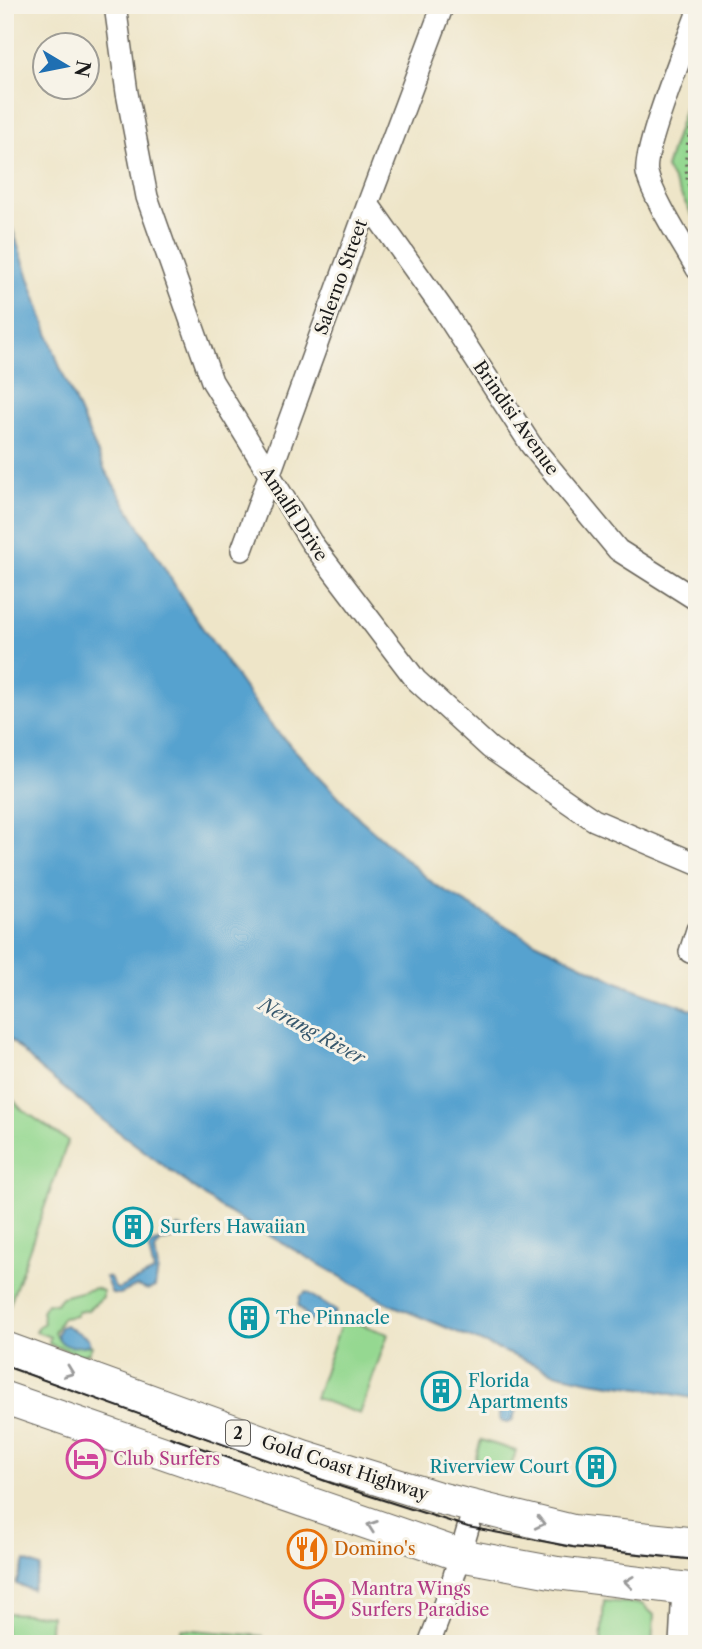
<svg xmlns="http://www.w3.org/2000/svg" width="702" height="1649" viewBox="0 0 702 1649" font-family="'Libre Caslon Text',serif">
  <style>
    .green { fill: #95d891; stroke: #587a56; stroke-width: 2 }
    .water { fill: #57a2cf; stroke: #3a5f76; stroke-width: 2 }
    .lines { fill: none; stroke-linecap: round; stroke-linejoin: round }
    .minor-casing { stroke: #666258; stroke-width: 24 }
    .highway-casing { stroke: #666258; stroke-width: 34 }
    .path { stroke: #666258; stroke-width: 3.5; stroke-dasharray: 2 5; stroke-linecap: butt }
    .minor { stroke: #fff; stroke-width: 21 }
    .highway { stroke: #fff; stroke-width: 32 }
    .tram { stroke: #1c1c1c; stroke-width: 2 }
    .oneway { stroke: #999 }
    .labels { text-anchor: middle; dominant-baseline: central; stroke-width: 6; stroke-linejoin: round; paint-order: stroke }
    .shield { fill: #f7f3e8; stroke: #5e5c59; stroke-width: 2 }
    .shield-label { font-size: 16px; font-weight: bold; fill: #1c1c1c }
    .street-label { font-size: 18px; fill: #1c1c1c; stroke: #f7f3e8 }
    .culture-label { font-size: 18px; fill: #0d838f; stroke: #f7f3e8; text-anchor: start }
    .hotel-label { font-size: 18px; fill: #b23c85; stroke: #f7f3e8; text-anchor: start }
    .food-label { font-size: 18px; fill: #c56008; stroke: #f7f3e8; text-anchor: start }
    .water-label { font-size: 19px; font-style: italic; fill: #37586d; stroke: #f7f3e8 }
  </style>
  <rect width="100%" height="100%" fill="#f7f3e8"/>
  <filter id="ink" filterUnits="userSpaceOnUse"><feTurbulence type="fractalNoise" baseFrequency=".0143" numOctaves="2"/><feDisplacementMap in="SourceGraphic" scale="14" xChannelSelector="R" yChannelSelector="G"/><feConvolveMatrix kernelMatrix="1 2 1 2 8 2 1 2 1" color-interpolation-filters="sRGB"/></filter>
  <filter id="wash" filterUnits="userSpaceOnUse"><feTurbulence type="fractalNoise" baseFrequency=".00686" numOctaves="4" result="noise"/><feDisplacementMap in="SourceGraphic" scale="28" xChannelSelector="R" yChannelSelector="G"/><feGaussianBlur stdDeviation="1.57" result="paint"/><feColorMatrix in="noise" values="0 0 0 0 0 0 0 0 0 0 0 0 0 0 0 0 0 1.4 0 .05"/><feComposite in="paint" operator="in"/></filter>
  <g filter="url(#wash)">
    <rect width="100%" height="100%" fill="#eee5c8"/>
    <path class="green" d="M697,69v155l-31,-56z
      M5,1090l15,18 48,33 -63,177z
      M95,1288l8,3v6l-15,13 -10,2 -2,4 -14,2 -8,15c11,15 18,14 36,12l2,1 -3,7 -8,2 -32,-11 1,-7 -14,-5 3,-6 5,-3 -2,-12 5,-8 9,1 5,-7z
      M343,1318l45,16 -28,80 -45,-16z
      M481,1440l35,11 -6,19 -35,-11z
      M604,1601l38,3 12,11 -2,29h-51z
      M5,1613l46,2 -2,29h-44z
      M181,1629l82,7 -1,8h-82z"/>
    <path class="water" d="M5,178l6,47 48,140 46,105 85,140 79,113 91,96 75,66 92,53 99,48 71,25v388l-50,-10 -57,-8 -32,-7 -171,-71 -168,-96 -115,-86 -66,-54 -33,-33z
      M177,1227l5,1 -2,9 -19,5 -6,8 3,19 -3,18 -7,3 -11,-4 -17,8h-8l-7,-17h5l5,11 3,1 36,-17 -5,-22 1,-5 20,-9z
      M306,1292l30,19 -2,4 -18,6 -6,-1 -12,-15 2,-9z
      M65,1325l23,13 2,7c-13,1 -27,6 -33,-10l3,-8z
      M507,1399l6,2 4,7 -5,13 -5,2 -6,-2 -2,-5 3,-15z
      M25,1561l15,6 -8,23 -16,-6z"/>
  </g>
  <g filter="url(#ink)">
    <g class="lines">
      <defs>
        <path id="minor" d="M115,5l12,88 20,104 65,184 99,161 105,138 74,68 104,72 103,44
          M697,14c-10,27 -55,138 -50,159 6,25 36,71 50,96
          M368,204l76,107 87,134 87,105 79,50
          M242,550l126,-346 75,-199
          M690,952l7,-22
          M429,1644l22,-58 23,-78
          M680,1644l3,-55"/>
        <path id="highway" d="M5,1348l298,108 136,42 134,33 124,13
          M5,1398l455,157 97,18 140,17"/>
      </defs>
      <use href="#minor" class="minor-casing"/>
      <use href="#highway" class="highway-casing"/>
      <path class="path" d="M697,109c-11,31 -18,65 0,96"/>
      <use href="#minor" class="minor"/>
      <use href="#highway" class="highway"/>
      <path class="tram" d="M5,1366l337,121 126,40 105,20 124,13
        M170,1437l76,27"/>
    </g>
    <defs><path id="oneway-chevron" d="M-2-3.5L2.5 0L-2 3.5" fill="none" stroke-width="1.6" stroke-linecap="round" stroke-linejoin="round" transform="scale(1.75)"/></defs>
    <g class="oneway">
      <use href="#oneway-chevron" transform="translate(69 1372) rotate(21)"/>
      <use href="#oneway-chevron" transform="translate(540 1523) rotate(13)"/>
      <use href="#oneway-chevron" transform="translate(372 1526) rotate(-161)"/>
      <use href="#oneway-chevron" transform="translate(629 1582) rotate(-173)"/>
    </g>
  </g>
  <defs>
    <symbol id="building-ring" viewBox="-11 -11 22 22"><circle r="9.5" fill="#f7f3e8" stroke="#0f9aa8" stroke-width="1.5"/><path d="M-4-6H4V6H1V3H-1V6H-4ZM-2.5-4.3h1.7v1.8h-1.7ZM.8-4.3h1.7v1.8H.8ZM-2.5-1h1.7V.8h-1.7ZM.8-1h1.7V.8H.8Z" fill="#0f9aa8"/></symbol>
    <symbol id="hotel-ring" viewBox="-11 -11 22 22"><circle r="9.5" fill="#f7f3e8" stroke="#d1479c" stroke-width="1.5"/><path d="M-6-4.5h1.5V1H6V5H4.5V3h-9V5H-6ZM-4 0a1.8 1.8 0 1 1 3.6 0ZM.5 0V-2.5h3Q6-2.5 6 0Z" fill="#d1479c"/></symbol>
    <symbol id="restaurant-ring" viewBox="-11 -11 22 22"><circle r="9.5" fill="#f7f3e8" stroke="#e8710a" stroke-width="1.5"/><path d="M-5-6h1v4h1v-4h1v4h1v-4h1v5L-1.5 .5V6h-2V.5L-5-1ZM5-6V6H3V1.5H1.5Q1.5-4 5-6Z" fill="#e8710a"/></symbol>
  </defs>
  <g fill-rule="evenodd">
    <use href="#building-ring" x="111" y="1205" width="44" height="44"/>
    <use href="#building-ring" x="227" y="1296" width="44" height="44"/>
    <use href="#building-ring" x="419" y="1369" width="44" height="44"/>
    <use href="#hotel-ring" x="64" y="1437" width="44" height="44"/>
    <use href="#building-ring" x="574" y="1445" width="44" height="44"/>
    <use href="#restaurant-ring" x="285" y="1527" width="44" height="44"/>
    <use href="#hotel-ring" x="302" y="1577" width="44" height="44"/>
  </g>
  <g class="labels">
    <rect class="shield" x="226" y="1420.5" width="24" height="25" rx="5"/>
    <g class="shield-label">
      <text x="238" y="1433">2</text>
    </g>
    <g class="street-label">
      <text transform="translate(341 277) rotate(-70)">Salerno Street</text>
      <text transform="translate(516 418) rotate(55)">Brindisi Avenue</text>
      <text transform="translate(294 514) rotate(57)">Amalfi Drive</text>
      <text transform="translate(345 1468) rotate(18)">Gold Coast Highway</text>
    </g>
    <g class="culture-label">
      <text x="160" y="1227">Surfers Hawaiian</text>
      <text x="276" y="1318">The Pinnacle</text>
      <text x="468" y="1381">Florida<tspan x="468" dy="21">Apartments</tspan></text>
      <text x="569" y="1467" text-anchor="end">Riverview Court</text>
    </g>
    <g class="hotel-label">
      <text x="113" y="1459">Club Surfers</text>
      <text x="351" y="1589">Mantra Wings<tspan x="351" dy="21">Surfers Paradise</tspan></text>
    </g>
    <g class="food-label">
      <text x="334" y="1549">Domino's</text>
    </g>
    <g class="water-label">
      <text transform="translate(312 1031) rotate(29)">Nerang River</text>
    </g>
  </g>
  <rect width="702" height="1649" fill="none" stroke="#f7f3e8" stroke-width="28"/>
  <g transform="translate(66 66) rotate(100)"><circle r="33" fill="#f7f3e8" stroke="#9f9d96" stroke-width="2"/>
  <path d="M0-5L12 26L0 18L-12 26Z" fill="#1f6fb2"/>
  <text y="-10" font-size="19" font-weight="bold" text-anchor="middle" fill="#1c1c1c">N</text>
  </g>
</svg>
